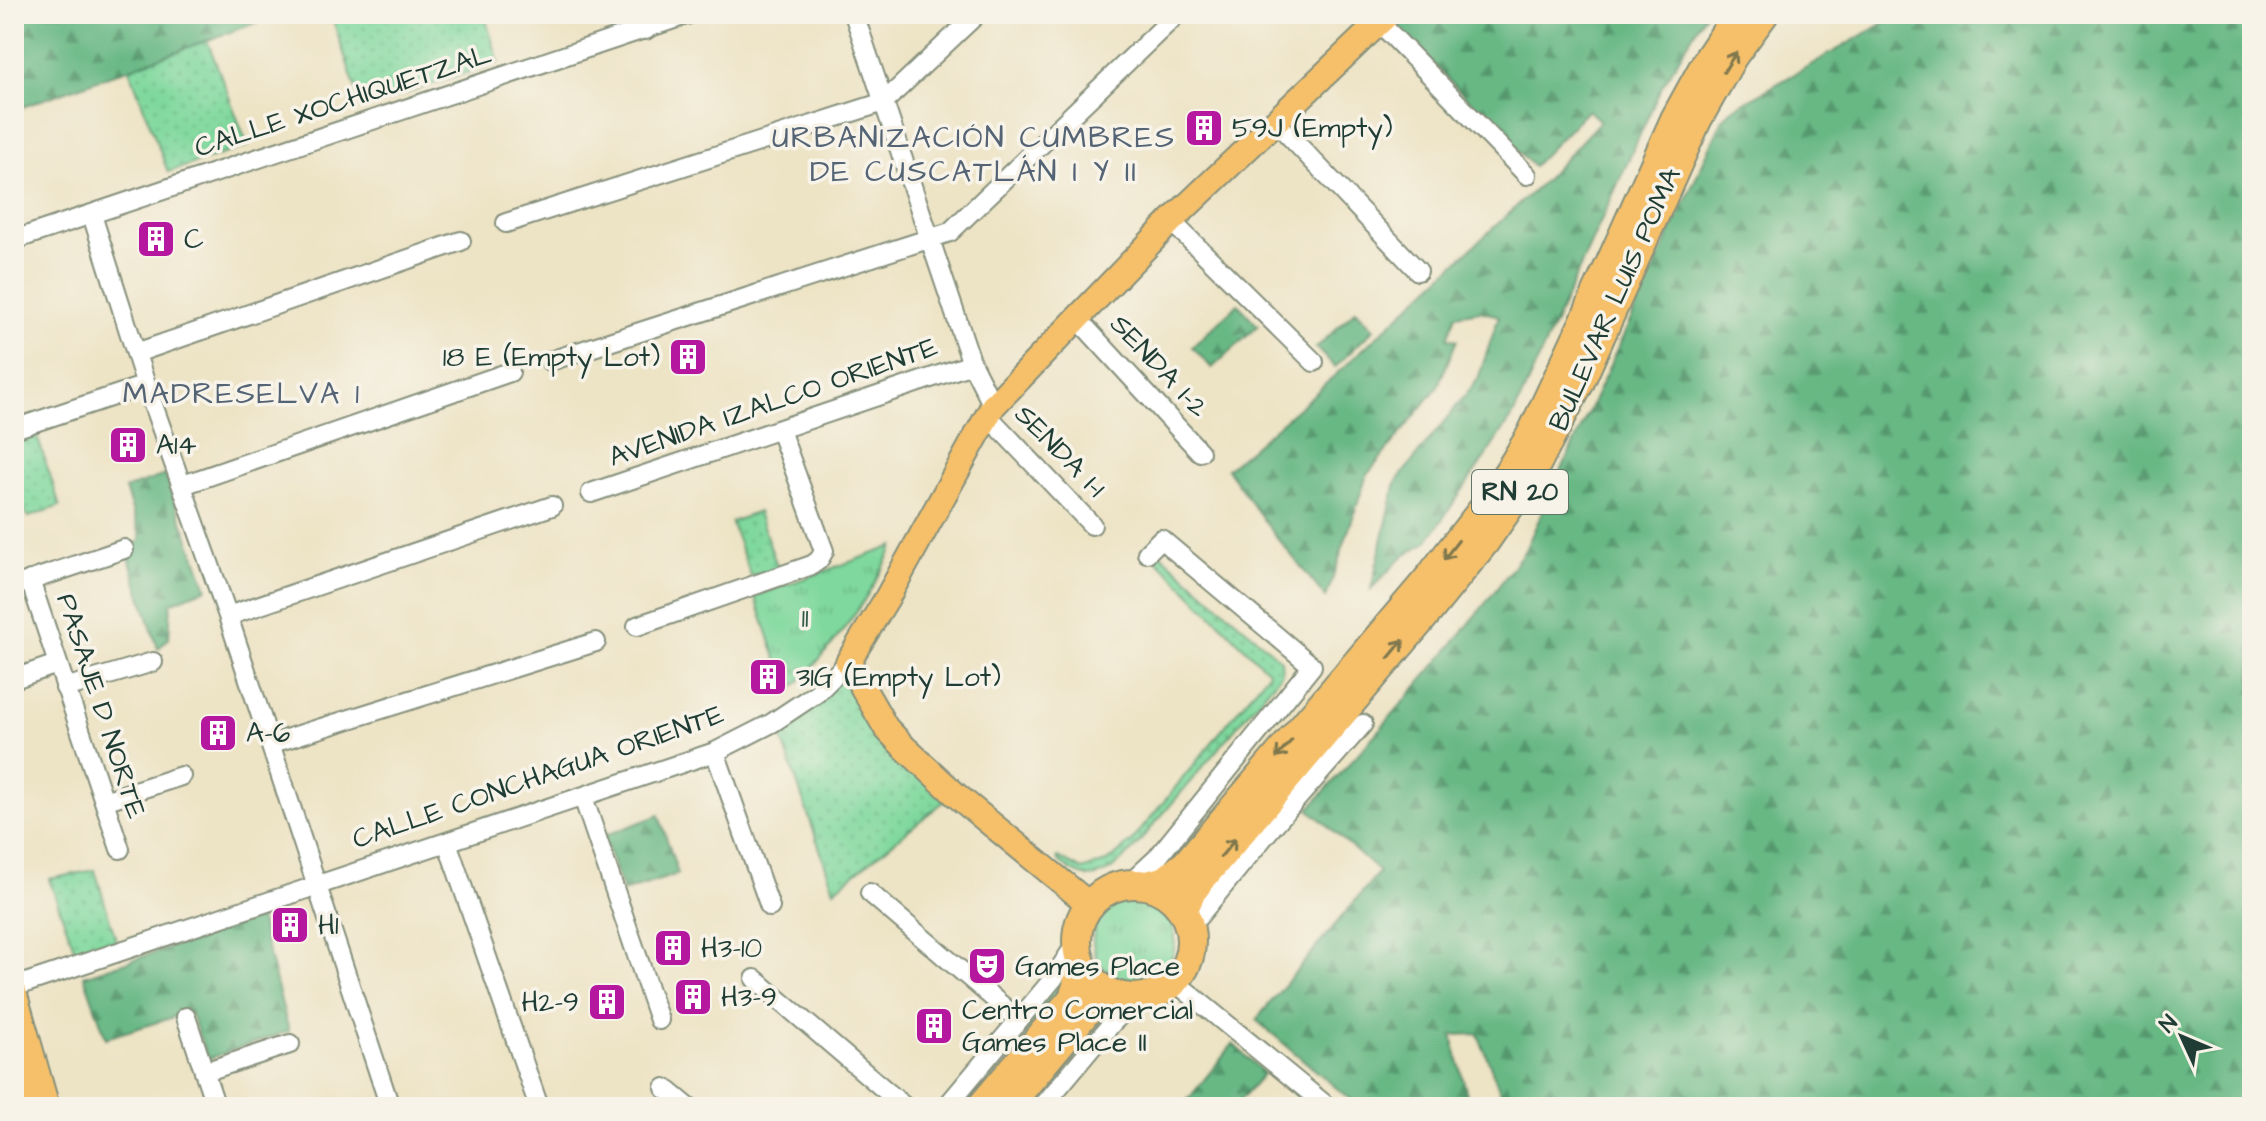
<svg xmlns="http://www.w3.org/2000/svg" width="2266" height="1121" viewBox="0 0 2266 1121" font-family="'Architects Daughter',sans-serif">
  <style>
    .grass { fill: url(#grass-dots); stroke: #4f8a68; stroke-width: 2 }
    .forest { fill: url(#forest-firs); stroke: #437a5c; stroke-width: 2 }
    .park { fill: url(#park-tufts); stroke: #4f8a68; stroke-width: 2 }
    .lines { fill: none; stroke-linecap: round; stroke-linejoin: round }
    .minor-casing { stroke: #86907c; stroke-width: 22 }
    .major-casing { stroke: #86907c; stroke-width: 28 }
    .highway-casing { stroke: #86907c; stroke-width: 32 }
    .minor { stroke: #fff; stroke-width: 18 }
    .major { stroke: #f6c06b; stroke-width: 24 }
    .highway { stroke: #f6c06b; stroke-width: 28 }
    .oneway { stroke: #80784d }
    .labels { text-anchor: middle; dominant-baseline: central; stroke-width: 7; stroke-linejoin: round; paint-order: stroke }
    .shield { fill: #f7f3e8; stroke: #60746a; stroke-width: 2 }
    .shield-label { font-size: 26px; font-weight: bold; fill: #1f3d34 }
    .street-label { font-size: 28px; fill: #1f3d34; stroke: #f7f3e8 }
    .poi-label { font-size: 28px; fill: #1f3d34; stroke: #f7f3e8; text-anchor: start }
    .park-label { font-size: 28px; fill: #325c49; stroke: #f7f3e8 }
    .neighbourhood-label { font-size: 30px; letter-spacing: 2px; fill: #546475; stroke: #f7f3e8 }
  </style>
  <defs>
    <pattern id="grass-dots" width="8" height="8" patternUnits="userSpaceOnUse" patternTransform="scale(2)"><rect width="8" height="8" fill="#7fd89d"/><path d="M2 2h.1M6 6h.1" fill="none" stroke="#6dba88" stroke-width="1.8" stroke-linecap="round"/></pattern>
    <pattern id="forest-firs" width="22" height="20" patternUnits="userSpaceOnUse" patternTransform="scale(2)"><rect width="22" height="20" fill="#67b884"/><path d="M5 1l3.5 6h-7zM16 11l3.5 6h-7z" fill="#54976d"/></pattern>
    <pattern id="park-tufts" width="24" height="20" patternUnits="userSpaceOnUse" patternTransform="scale(2)"><rect width="24" height="20" fill="#7fd89d"/><path d="M3 7l-1-3M5 7V3M7 7l1-3M15 17l-1-3M17 17v-4M19 17l1-3" fill="none" stroke="#6dba88"/></pattern>
  </defs>
  <rect width="100%" height="100%" fill="#f7f3e8"/>
  <filter id="ink" filterUnits="userSpaceOnUse"><feTurbulence type="fractalNoise" baseFrequency=".0125" numOctaves="2"/><feDisplacementMap in="SourceGraphic" scale="16" xChannelSelector="R" yChannelSelector="G"/><feConvolveMatrix kernelMatrix="1 2 1 2 8 2 1 2 1" color-interpolation-filters="sRGB"/></filter>
  <filter id="wash" filterUnits="userSpaceOnUse"><feTurbulence type="fractalNoise" baseFrequency=".006" numOctaves="4" result="noise"/><feDisplacementMap in="SourceGraphic" scale="32" xChannelSelector="R" yChannelSelector="G"/><feGaussianBlur stdDeviation="1.8" result="paint"/><feColorMatrix in="noise" values="0 0 0 0 0 0 0 0 0 0 0 0 0 0 0 0 0 1.4 0 .05"/><feComposite in="paint" operator="in"/></filter>
  <g filter="url(#wash)">
    <rect width="100%" height="100%" fill="#ede3c5"/>
    <path class="grass" d="M331,14h153l15,48 -137,46z
      M207,40l41,106 -80,26 -39,-104z
      M36,433l24,73 -31,11 -15,-17v-60z
      M758,512l20,57 -27,7 -20,-54z
      M1155,549l126,111 1,13 -152,180c-26,26 -44,34 -73,6l1,-2 24,13 27,-9 23,-20 137,-169 -115,-115z
      M839,681l8,1 39,61 15,19 46,37 -113,91 -56,-163 17,-6z
      M95,870l21,70 -40,13 -27,-74z
      M1069,964l-6,25 -99,118h-16z"/>
    <path class="forest" d="M14,14h266l-266,96z
      M1408,14h297l-45,76 -147,326 -86,126 -23,13 -33,34 25,-107 82,-103 21,-63 -19,-5 -24,4 -8,23 9,2 -20,48 -70,87 -41,123 -55,-68 -44,-61 91,-78 228,-212 54,-58 -12,-11 -55,56 -137,-140z
      M1900,14h352v1093h-746l-28,-73 -26,1 18,72h-111l-103,-87 123,-148 -70,-63c75,-85 151,-167 216,-259l198,-431 8,-9z
      M1238,304l20,22 -46,42 -20,-21z
      M1356,310l18,19 -39,38 -19,-19z
      M165,475l42,113 -36,15 -2,35 -11,11 -29,-91 12,-21 -16,-48z
      M659,815l19,59 -55,18 -20,-56z
      M259,918l30,113 -81,28 -18,-47 -84,26 -22,-62z
      M1233,1044l31,29 -30,34h-52z"/>
    <path class="park" d="M894,546c-26,56 -62,103 -106,147l-33,-97z
      M1093 941a41 41 0 1 1 82 0a41 41 0 1 1-82 0Z"/>
  </g>
  <g filter="url(#ink)">
    <g class="lines">
      <defs>
        <path id="minor" d="M631,14l15,16
          M854,14l118,350 21,42
          M1379,22l148,153
          M1276,122l142,149
          M92,215l54,170 82,231 162,491
          M1171,221l143,141
          M506,223l378,-121 93,-88
          M14,240l675,-226
          M1076,317l124,135
          M136,353l325,-112
          M550,361l400,-129 227,-218
          M988,416l104,109
          M14,429l132,-44
          M183,485l327,-113
          M591,493l381,-129
          M30,580l90,269
          M14,586l110,-37
          M228,616l324,-110
          M637,626l175,-61 7,-5 5,-9 -44,-121
          M14,679l43,-15
          M65,688l88,-26
          M270,744l326,-102
          M715,752l55,155
          M583,797l76,223
          M104,801l77,-25
          M447,842l92,265
          M1129,884l28,-26 155,-192 -151,-127 -14,14
          M870,893l149,127
          M1189,928l84,-102 90,-102
          M755,979l150,128
          M1174,981l154,126
          M14,987l701,-235 57,-29 45,-30 31,-31
          M186,1017l30,90
          M204,1072l86,-28
          M665,1088l23,19
          M946,1107l107,-128 24,-37
          M1042,1107l71,-85 27,-25"/>
        <path id="major" d="M1090,905l-134,-110 -52,-48 -18,-19 -38,-66 39,-64 106,-192 178,-185 217,-207
          M14,992l33,115
          M14,1059l14,48"/>
        <path id="highway" d="M1077 941a57 57 0 1 1 114 0a57 57 0 1 1-114 0Z
          M1147,885l19,-5 20,-16 243,-286 58,-74 26,-39 18,-30 53,-113 91,-203 33,-60 30,-45
          M1183,911l9,-20 11,-14 225,-265 56,-69 44,-63 51,-96 118,-264 36,-64 31,-42
          M981,1107l92,-109 4,-12 3,-26
          M1007,1107l80,-96 12,-8 20,-7"/>
      </defs>
      <use href="#minor" class="minor-casing"/>
      <use href="#major" class="major-casing"/>
      <use href="#highway" class="highway-casing"/>
      <use href="#minor" class="minor"/>
      <use href="#major" class="major"/>
      <use href="#highway" class="highway"/>
    </g>
    <defs><path id="oneway-shaft" d="M-6 0H5M1.5-3L5.5 0L1.5 3" fill="none" stroke-width="1.6" stroke-linecap="round" stroke-linejoin="round" transform="scale(2)"/></defs>
    <g class="oneway">
      <use href="#oneway-shaft" transform="translate(1730 62) rotate(-58)"/>
      <use href="#oneway-shaft" transform="translate(1451 550) rotate(128)"/>
      <use href="#oneway-shaft" transform="translate(1396 649) rotate(-50)"/>
      <use href="#oneway-shaft" transform="translate(1284 749) rotate(131)"/>
      <use href="#oneway-shaft" transform="translate(1228 848) rotate(-50)"/>
    </g>
  </g>
  <defs>
    <symbol id="building-square" viewBox="-11 -11 22 22"><rect x="-9" y="-9" width="18" height="18" rx="4" fill="#b5179e" stroke="#f7f3e8"/><path d="M-4-6H4V6H1V3H-1V6H-4ZM-2.5-4.3h1.7v1.8h-1.7ZM.8-4.3h1.7v1.8H.8ZM-2.5-1h1.7V.8h-1.7ZM.8-1h1.7V.8H.8Z" fill="#fff"/></symbol>
    <symbol id="theatre-square" viewBox="-11 -11 22 22"><rect x="-9" y="-9" width="18" height="18" rx="4" fill="#b5179e" stroke="#f7f3e8"/><path d="M-5-5.5Q0-4 5-5.5V0Q5 5 0 6Q-5 5-5 0ZM-3.3-2.5H-1v1.5H-3.3ZM1-2.5H3.3v1.5H1ZM-2.8 1Q0 5.5 2.8 1Z" fill="#fff"/></symbol>
  </defs>
  <g fill-rule="evenodd">
    <use href="#building-square" x="1182" y="106" width="44" height="44"/>
    <use href="#building-square" x="134" y="217" width="44" height="44"/>
    <use href="#building-square" x="666" y="335" width="44" height="44"/>
    <use href="#building-square" x="106" y="423" width="44" height="44"/>
    <use href="#building-square" x="746" y="655" width="44" height="44"/>
    <use href="#building-square" x="196" y="711" width="44" height="44"/>
    <use href="#building-square" x="268" y="903" width="44" height="44"/>
    <use href="#building-square" x="651" y="926" width="44" height="44"/>
    <use href="#theatre-square" x="965" y="944" width="44" height="44"/>
    <use href="#building-square" x="671" y="975" width="44" height="44"/>
    <use href="#building-square" x="585" y="980" width="44" height="44"/>
    <use href="#building-square" x="912" y="1004" width="44" height="44"/>
  </g>
  <g class="labels">
    <rect class="shield" x="1472" y="470" width="96" height="44" rx="6"/>
    <g class="shield-label">
      <text x="1520" y="492">RN 20</text>
    </g>
    <g class="street-label">
      <text transform="translate(343 101) rotate(-18)">CALLE XOCHIQUETZAL</text>
      <text transform="translate(1615 299) rotate(-66)">BULEVAR LUIS POMA</text>
      <text transform="translate(1159 366) rotate(47)">SENDA I-2</text>
      <text transform="translate(773 402) rotate(-19)">AVENIDA IZALCO ORIENTE</text>
      <text transform="translate(1060 451) rotate(46)">SENDA I-1</text>
      <text transform="translate(101 706) rotate(72)">PASAJE D NORTE</text>
      <text transform="translate(538 777) rotate(-19)">CALLE CONCHAGUA ORIENTE</text>
    </g>
    <g class="poi-label">
      <text x="1232" y="128">59J (Empty)</text>
      <text x="184" y="239">C</text>
      <text x="660" y="357" text-anchor="end">18 E (Empty Lot)</text>
      <text x="156" y="445">A14</text>
      <text x="796" y="677">31G (Empty Lot)</text>
      <text x="246" y="733">A-6</text>
      <text x="318" y="925">H1</text>
      <text x="701" y="948">H3-10</text>
      <text x="1015" y="966">Games Place</text>
      <text x="721" y="997">H3-9</text>
      <text x="579" y="1002" text-anchor="end">H2-9</text>
      <text x="962" y="1010">Centro Comercial<tspan x="962" dy="32">Games Place II</tspan></text>
    </g>
    <g class="park-label">
      <text x="805" y="618">11</text>
    </g>
    <g class="neighbourhood-label">
      <text x="974" y="138">URBANIZACIÓN CUMBRES<tspan x="974" dy="34">DE CUSCATLÁN I Y II</tspan></text>
      <text x="242" y="394">MADRESELVA 1</text>
    </g>
  </g>
  <rect width="2266" height="1121" fill="none" stroke="#f7f3e8" stroke-width="48"/>
  <g transform="translate(2182 1037) rotate(314)" stroke="#f7f3e8" stroke-width="6" paint-order="stroke">
  <path d="M0-6L14 30L0 20L-14 30Z" fill="#1f3d34"/>
  <text y="-12" font-size="22" font-weight="bold" text-anchor="middle" fill="#1f3d34">N</text>
  </g>
</svg>
